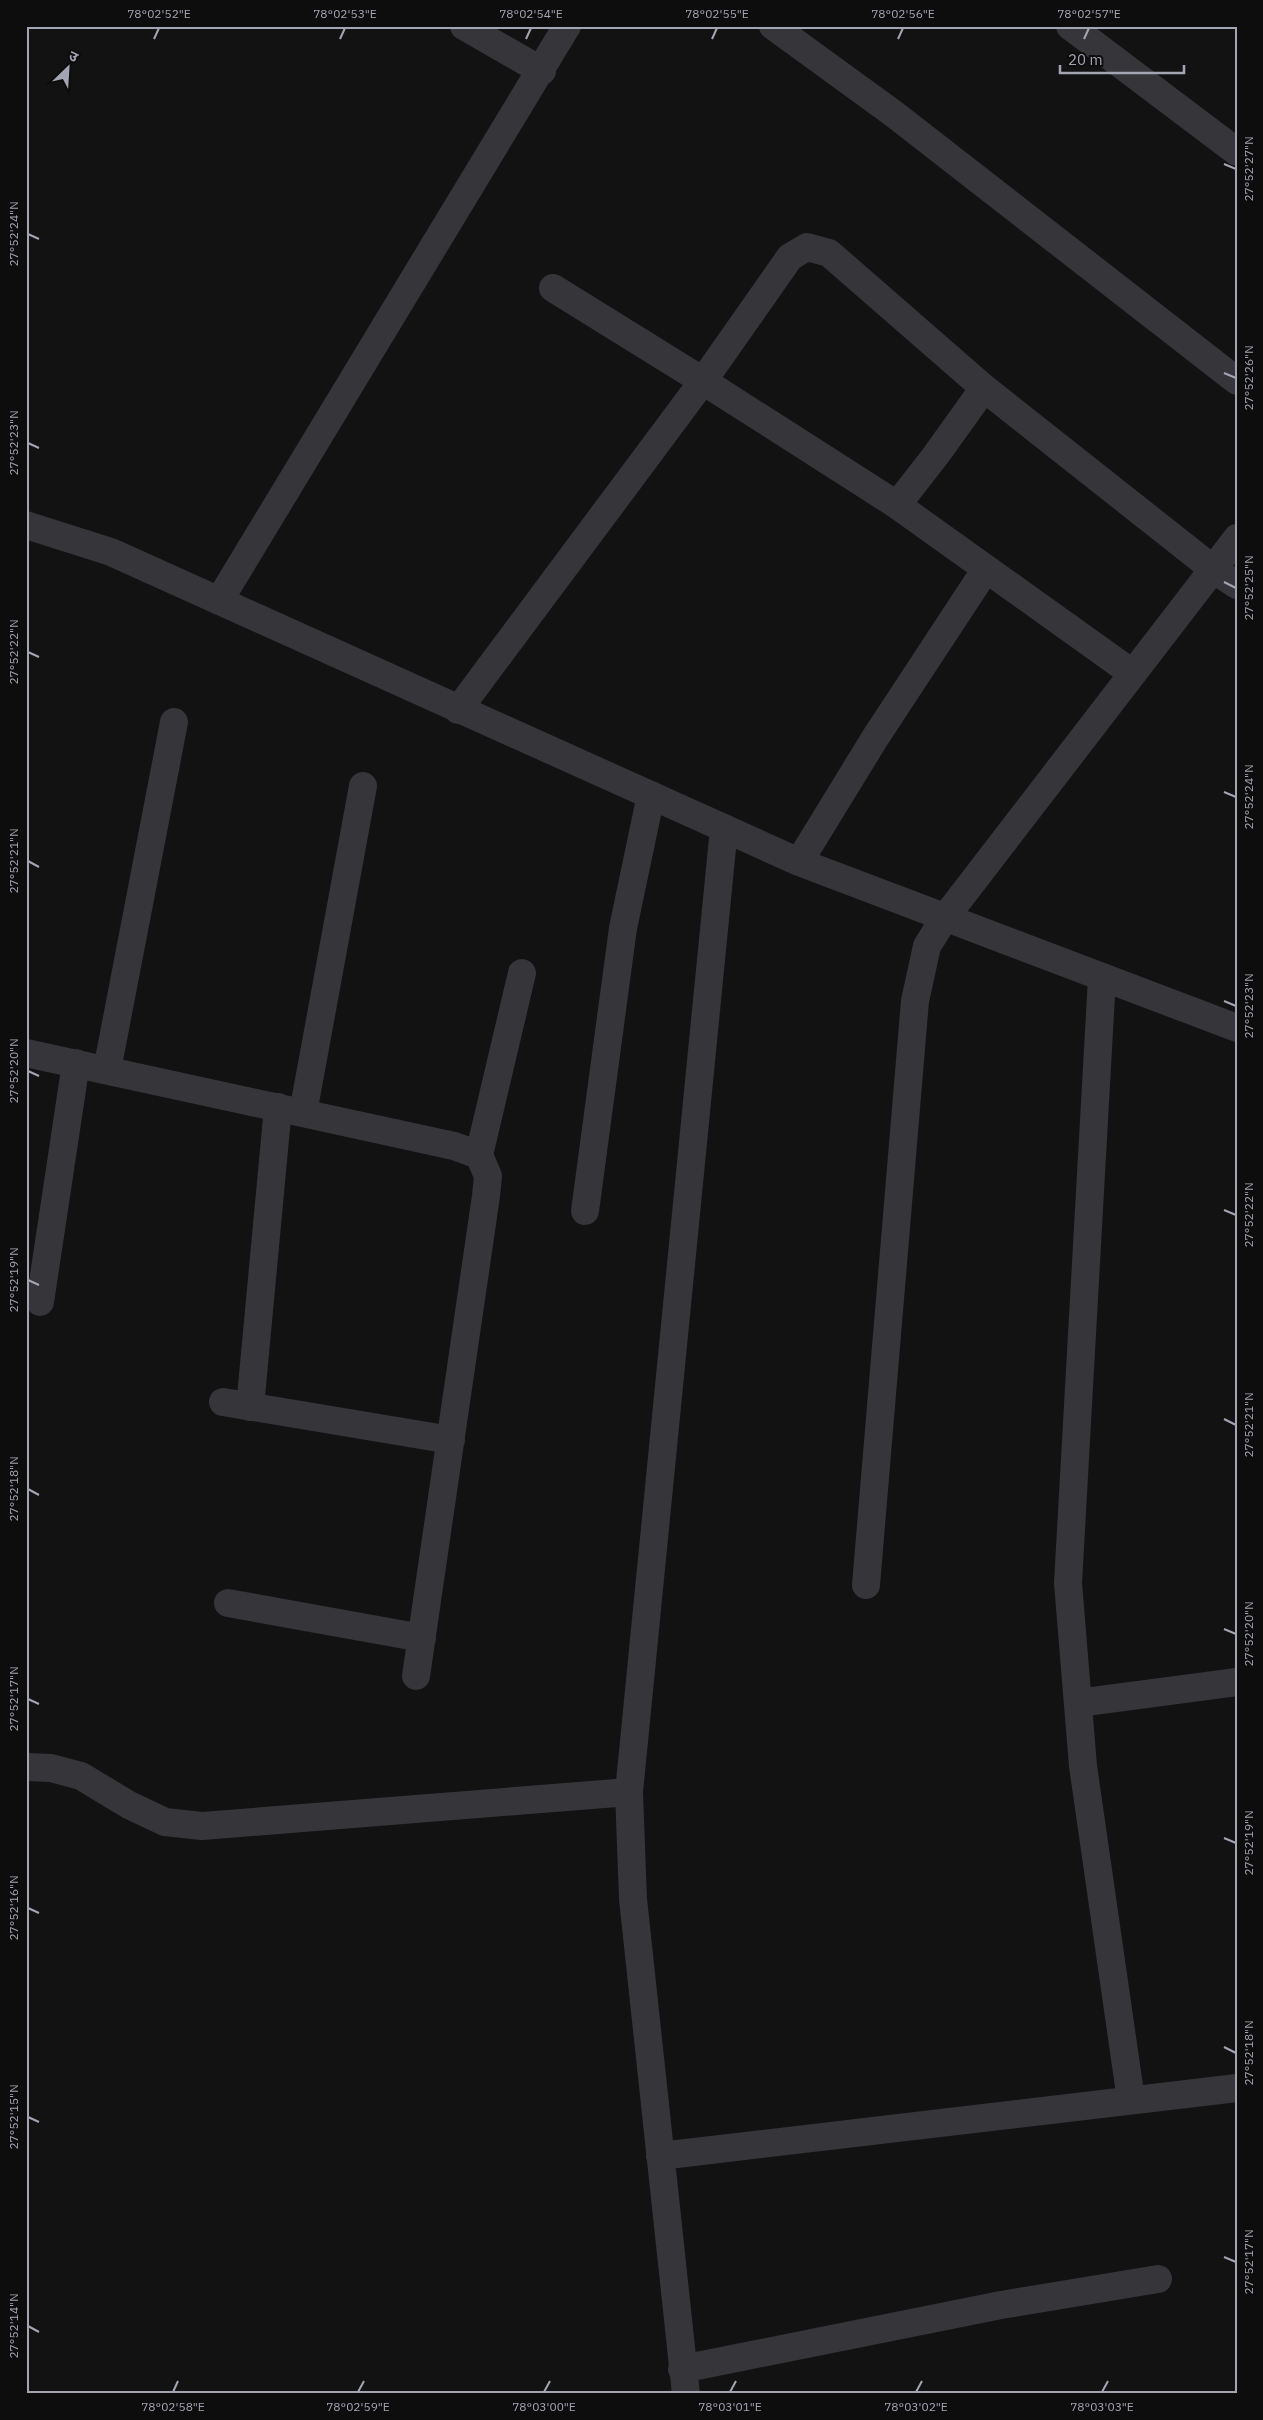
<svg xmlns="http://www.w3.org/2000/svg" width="1263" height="2420" viewBox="0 0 1263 2420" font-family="'IBM Plex Sans','Noto Sans Devanagari',sans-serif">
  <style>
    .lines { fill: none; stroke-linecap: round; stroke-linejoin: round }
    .minor { stroke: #35353a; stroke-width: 28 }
    .ticks { fill: none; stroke: #a4a5b3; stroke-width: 2 }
    .neatline { fill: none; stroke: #a4a5b3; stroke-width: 2 }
    .ticks-label { font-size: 12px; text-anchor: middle; fill: #a4a5b3 }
  </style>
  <rect width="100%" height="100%" fill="#121213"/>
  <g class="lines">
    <path class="minor" d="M464,26l78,45
      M773,26l121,88 343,267
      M1070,26l167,126
      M553,288l150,93 194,124 235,168
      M897,505l39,-50 48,-67
      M26,525l85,27 688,310 438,166
      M219,601l348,-575
      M458,710l245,-329 87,-124 17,-10 22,6 155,135 229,181 24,16
      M799,862l76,-124 111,-169
      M1102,978l-34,605 15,183 48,334
      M26,1053l428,93 25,9 9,21 -2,20 -70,480
      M107,1070l67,-348
      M303,1113l60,-327
      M479,1155l43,-182
      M585,1211l38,-283 28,-133
      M40,1302l36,-239
      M223,1402l228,38
      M250,1407l28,-300
      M866,1585l49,-584 12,-55 17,-27 293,-381
      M228,1603l194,35
      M1078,1703l159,-21
      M26,1767l25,1 30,8 48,29 36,17 37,4 427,-34
      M660,2156l577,-68
      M682,2369l319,-64 157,-26
      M686,2394l-53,-495 -4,-107 95,-964"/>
  </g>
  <path class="ticks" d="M154,39l5,-11M340,39l5,-11M526,39l5,-11M712,39l5,-11M898,39l5,-11M1084,39l5,-11M1224,164l12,5M28,234l11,5M1224,373l12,5M28,443l11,5M1224,582l12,6M28,652l11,5M1224,792l12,5M28,861l11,6M1224,1001l12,5M28,1071l11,5M1224,1210l12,5M28,1280l11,5M1224,1419l12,6M28,1489l11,6M1224,1629l12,5M28,1699l11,5M1224,1838l12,5M28,1908l11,5M1224,2047l12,6M28,2117l11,5M1224,2257l12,5M28,2326l11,6M173,2392l5,-11M358,2392l6,-11M544,2392l6,-11M730,2392l6,-11M916,2392l6,-11M1102,2392l6,-11"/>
  <rect width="1263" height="2420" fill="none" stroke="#0d0d0e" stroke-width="55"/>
  <g transform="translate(68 68) rotate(25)" stroke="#0d0d0e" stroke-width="4" paint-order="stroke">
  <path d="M0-4L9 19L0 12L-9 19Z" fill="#a4a5b3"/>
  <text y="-8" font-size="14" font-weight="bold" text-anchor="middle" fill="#a4a5b3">उ</text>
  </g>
  <path d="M1060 65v8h124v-8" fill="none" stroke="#a4a5b3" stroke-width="2.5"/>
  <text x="1068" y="65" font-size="15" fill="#a4a5b3" stroke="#0d0d0e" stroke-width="4" paint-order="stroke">20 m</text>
  <rect x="28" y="28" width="1208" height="2364" class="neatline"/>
  <g class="ticks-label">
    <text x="159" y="18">78°02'52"E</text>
    <text x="345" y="18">78°02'53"E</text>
    <text x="531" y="18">78°02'54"E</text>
    <text x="717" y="18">78°02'55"E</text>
    <text x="903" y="18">78°02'56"E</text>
    <text x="1089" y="18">78°02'57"E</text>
    <text transform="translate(1249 169) rotate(-90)" y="4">27°52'27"N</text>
    <text transform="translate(14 234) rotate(-90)" y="4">27°52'24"N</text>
    <text transform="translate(1249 378) rotate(-90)" y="4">27°52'26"N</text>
    <text transform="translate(14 443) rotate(-90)" y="4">27°52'23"N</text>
    <text transform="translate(1249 588) rotate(-90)" y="4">27°52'25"N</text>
    <text transform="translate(14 652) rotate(-90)" y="4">27°52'22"N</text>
    <text transform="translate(1249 797) rotate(-90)" y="4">27°52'24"N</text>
    <text transform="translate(14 861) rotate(-90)" y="4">27°52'21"N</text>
    <text transform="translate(1249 1006) rotate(-90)" y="4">27°52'23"N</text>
    <text transform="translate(14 1071) rotate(-90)" y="4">27°52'20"N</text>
    <text transform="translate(1249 1215) rotate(-90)" y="4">27°52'22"N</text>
    <text transform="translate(14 1280) rotate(-90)" y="4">27°52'19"N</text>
    <text transform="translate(1249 1425) rotate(-90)" y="4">27°52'21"N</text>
    <text transform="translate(14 1489) rotate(-90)" y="4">27°52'18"N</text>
    <text transform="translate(1249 1634) rotate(-90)" y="4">27°52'20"N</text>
    <text transform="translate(14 1699) rotate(-90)" y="4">27°52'17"N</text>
    <text transform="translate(1249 1843) rotate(-90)" y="4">27°52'19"N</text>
    <text transform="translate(14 1908) rotate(-90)" y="4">27°52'16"N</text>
    <text transform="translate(1249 2053) rotate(-90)" y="4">27°52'18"N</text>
    <text transform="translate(14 2117) rotate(-90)" y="4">27°52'15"N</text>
    <text transform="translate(1249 2262) rotate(-90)" y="4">27°52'17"N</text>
    <text transform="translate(14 2326) rotate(-90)" y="4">27°52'14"N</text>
    <text x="173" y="2411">78°02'58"E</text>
    <text x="358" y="2411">78°02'59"E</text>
    <text x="544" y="2411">78°03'00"E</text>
    <text x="730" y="2411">78°03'01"E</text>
    <text x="916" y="2411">78°03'02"E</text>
    <text x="1102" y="2411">78°03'03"E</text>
  </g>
</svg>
